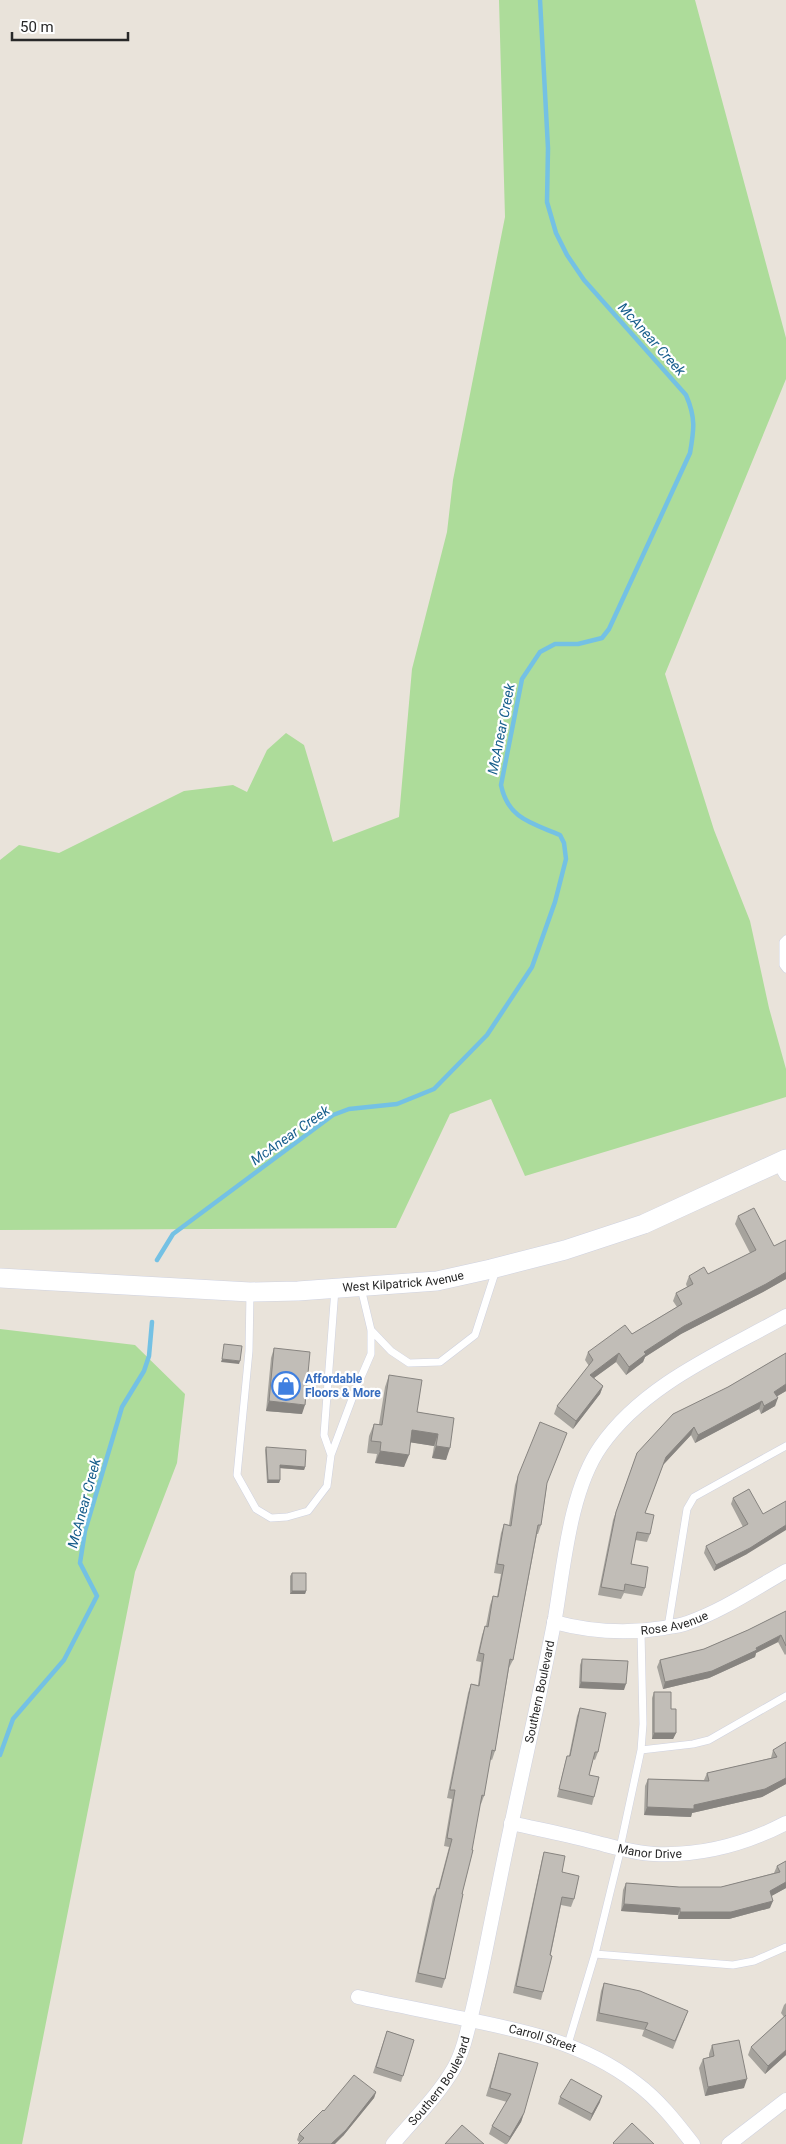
<svg xmlns="http://www.w3.org/2000/svg" width="786" height="2144" viewBox="0 0 786 2144" font-family="Roboto,sans-serif">
  <style>
    .green { fill: #addc9a }
    .lines { fill: none; stroke-linecap: round; stroke-linejoin: round }
    .stream { stroke: #74c1e4; stroke-width: 4.5 }
    .lane-casing { stroke: #cfd2e0; stroke-width: 8 }
    .street-casing { stroke: #cfd2e0; stroke-width: 15 }
    .secondary-casing { stroke: #cfd2e0; stroke-width: 20 }
    .lane { stroke: #fff; stroke-width: 7 }
    .street { stroke: #fff; stroke-width: 14 }
    .secondary { stroke: #fff; stroke-width: 19 }
    .wall { fill: #a6a39d }
    .shaded-wall { fill: #878480 }
    .building { fill: #c1bdb7; stroke: #878480 }
    .labels { text-anchor: middle; dominant-baseline: central; stroke-width: 4.5; stroke-linejoin: round; paint-order: stroke }
    .street-label { font-size: 12px; fill: #282828; stroke: #fff }
    .shop-label { font-size: 12px; font-weight: bold; fill: #366cbe; stroke: #fff; text-anchor: start }
    .water-label { font-size: 14px; font-style: italic; fill: #175e8c; stroke: #fff }
  </style>
  <rect width="100%" height="100%" fill="#e9e3da"/>
  <path class="green" d="M499,0h196l91,338v41l-121,295 49,156 36,91 19,87 17,61v28l-261,79 -34,-77 -41,15 -54,114 -396,2v-370l19,-15 40,8 125,-62 49,-6 14,7 20,-42 19,-17 18,12 29,97 66,-25 13,-148 35,-137 6,-52 52,-263z
    M0,1329l135,16 50,49 -8,69 -42,109 -113,572h-22z"/>
  <g class="lines">
    <path class="stream" d="M157,1260l16,-26 160,-119 16,-6 48,-5 37,-15 53,-54 45,-68 23,-65 11,-43 -2,-16 -4,-8c-28,-12 -52,-16 -59,-50l21,-106 18,-27 15,-8h23l24,-6 7,-9 81,-176c4,-23 6,-35 -4,-58l-102,-115 -17,-25 -11,-22 -9,-31 1,-54 -8,-148
      M0,1755l13,-36 51,-59 33,-64 -17,-33 5,-32 37,-124 22,-36 5,-15 3,-34"/>
    <defs>
      <path id="lane" d="M786,939l-3,3v23l3,4
        M250,1293l-1,58 -12,124 19,34 15,9 16,-1 21,-6 19,-25 4,-31 -7,-20 11,-146
        M371,1330l20,21 18,12 31,-1 35,-27 21,-65
        M331,1455l24,-64 16,-37v-24l-10,-42
        M668,1627l19,-118 7,-12 92,-51
        M641,1750l52,-6 16,-4 77,-44
        M620,1848l21,-98 2,-26 -2,-92
        M595,1954l138,11 21,-4 32,-14
        M568,2044l27,-90 26,-106"/>
      <g id="street">
        <path d="M779,1162l7,12"/>
        <path id="s1" d="M554,1622c37,10 73,12 110,6 8,-2 16,-2 23,-5 35,-12 67,-34 99,-52"/>
        <path id="s2" d="M511,1823c26,6 53,11 79,18 21,5 42,12 64,13 47,2 90,-9 132,-31"/>
        <path id="s3" d="M358,1997c32,7 64,13 97,20 65,13 126,24 181,66 23,17 40,39 57,61"/>
        <path id="s4" d="M393,2144c20,-24 45,-48 61,-76 10,-18 14,-40 19,-60 9,-37 16,-76 24,-114 18,-92 40,-183 58,-276 9,-53 15,-128 46,-172 43,-62 121,-94 185,-130"/>
        <path d="M729,2144l57,-44"/>
      </g>
      <g id="secondary">
        <path id="s5" d="M0,1278l250,14 48,-1 139,-10 54,-12 74,-19 79,-26 142,-65"/>
      </g>
    </defs>
    <use href="#lane" class="lane-casing"/>
    <use href="#street" class="street-casing"/>
    <use href="#secondary" class="secondary-casing"/>
    <use href="#lane" class="lane"/>
    <use href="#street" class="street"/>
    <use href="#secondary" class="secondary"/>
  </g>
  <path class="wall" d="M738,1216l36,30 12,-6v39l-23,13 -82,42 -36,23 -2,5 -17,13 -10,-13 -22,16 9,8 -3,8 -27,35 -19,-15 3,-8 32,-40 -4,-6 3,-8 44,-18 45,-27 -4,-6 3,-8 11,-6 -1,-3 3,-8 19,-2 42,-21 -15,-29z
    M274,1348l28,66 -36,-3 5,-53z
    M786,1353v38l-9,5 -2,10 -14,8 -2,-5 -64,34 -4,-8 -28,30 -18,48 5,21 -3,8 -12,-2 -4,24 14,24 -3,8 -18,-3 -3,6 -23,-4 15,-75 24,-67 91,-66z
    M389,1375l28,37 37,6 -8,42 -14,-2 2,-12 -24,-4 -6,25 -29,-4 2,-9 -10,-1 2,-17 5,-12h5l6,-37z
    M266,1447l39,20 -1,3 -24,-2v12l-1,3h-12l-2,-33z
    M518,1476l29,9 -6,40 -3,9h-1l-24,126 -4,8 -14,83 -3,9 -2,-1 -6,37 -3,8h-1l-35,175 -3,9 -27,-6 18,-85 4,-9 1,1 11,-42 -5,-1 8,-47 -5,-1 21,-105 3,-9 7,1 3,-23 -5,-1 6,-26 3,-9h1l4,-21 3,-9 4,1 4,-23 -7,-1 7,-40 3,-9 5,1 6,-40z
    M749,1489l-2,65 -33,17 -10,-18 2,-7 37,-19 -12,-23 2,-6z
    M292,1573l14,18 -1,3h-15v-18z
    M786,1611v43l-1,1 -7,-13 -22,11 -1,4 -46,21 -46,11 -6,-22 3,-7 44,-11 44,-19z
    M582,1659l42,31 -45,-2 1,-23z
    M654,1692l17,17 5,24 -3,6h-21v-41z
    M580,1708l18,44 -3,8 -2,-1 -4,16 5,22 -2,8 -35,-8 8,-34 2,-7h2l8,-40z
    M786,1742v42l-24,13 -70,16 -1,4 -47,-2 1,-29 3,-7 56,1 3,-7 64,-15 2,-8z
    M544,1852l18,20 12,27 -3,8 -10,-2 -18,87 -2,8 -28,-7 29,-134z
    M786,1861v27l-15,8 -1,12 -41,11h-51v-4l-57,-4 2,-21 3,-7 53,4h42l53,-14 3,-7z
    M604,1983l81,36 -12,30 -31,-13 2,-6 -48,-9 5,-30z
    M786,2003v52l-21,19 -17,-19 3,-8 33,-30 -3,-4 3,-8z
    M387,2031l27,9 -13,42 -28,-9z
    M712,2045l32,43 -39,8 -6,-28 4,-9 6,-2v-3z
    M499,2053l25,60 -3,9 -14,22h-2l-16,-10 3,-8 15,-24 -21,-6z
    M376,2092l-2,6 -31,38 -44,6 -2,-2 2,-6 25,-23z
    M560,2097l40,5 -10,19 -32,-17z"/>
  <path class="shaded-wall" d="M786,1272v7l-23,13 -82,42 -36,23 -2,5 -17,13 3,-8 15,-15 40,-26z
    M619,1353l-3,9 -29,21 3,-8z
    M222,1359l18,2 -1,3 -18,-2z
    M786,1384v7l-15,9 3,-8z
    M603,1386l-3,8 -27,35 3,-8z
    M778,1398l-3,8 -14,8 3,-8z
    M269,1401l36,4 -3,9 -36,-3z
    M762,1401l-3,8 -64,34 3,-8z
    M694,1427l-3,8 -28,30 3,-8z
    M412,1430l26,4 -4,12 -26,-4z
    M436,1446l14,2 -4,12 -14,-2z
    M380,1451l29,4 -5,12 -29,-4z
    M280,1465l25,2 -1,3 -25,-2z
    M268,1480h12l-1,3h-12z
    M786,1525v5l-39,24 -33,17 2,-6z
    M292,1591h14l-1,3h-15z
    M781,1635l-3,7 -22,11 -1,4 -46,21 -46,11 2,-7 91,-34z
    M581,1682l45,2 -2,6 -45,-2z
    M654,1733h22l-3,6h-21z
    M786,1778v6l-24,13 -70,16 -1,4 -47,-2 3,-8 47,-2z
    M786,1882v6l-18,10 2,-7z
    M773,1901l-3,7 -41,11h-51l2,-7z
    M624,1904l56,4 -2,7 -57,-4z
    M786,2050v5l-21,19 3,-8z
    M747,2079l-3,9 -39,8 3,-9z
    M376,2092l-2,6 -31,38 -8,8h-4z
    M602,2096l-2,6 -10,19 2,-7z
    M524,2113l-3,9 -14,22 3,-7z"/>
  <path class="building" d="M754,1208l20,38 12,-6v32l-20,12 -82,42 -40,26 2,2 -17,13 -10,-14 -29,22 13,11 -27,35 -19,-15 36,-46 -5,-8 37,-27 7,9 50,-30 -6,-11 17,-9 -4,-8 15,-9 4,7 48,-24 -18,-34z
    M224,1344l18,2 -2,15 -18,-2z
    M274,1348l36,4 -5,53 -36,-4z
    M786,1353v31l-12,8 4,6 -14,8 -2,-5 -64,34 -4,-8 -28,30 -21,56 9,2 -4,19 -13,-2 -6,32 17,3 -3,21 -20,-4 -1,7 -23,-4 15,-75 21,-59 36,-39 55,-27z
    M389,1375l33,5 -5,32 37,6 -4,30 -14,-2 2,-12 -26,-4 -3,25 -29,-4 1,-9 -10,-1 3,-17 8,1z
    M540,1422l27,11 -20,50 -6,42h-3l-25,135 -3,-1 -15,92 -3,-1 -8,46 -2,-1 -10,55h1l-11,44h1l-18,85 -27,-6 19,-85 2,1 13,-50 -5,-1 8,-48h-5l21,-106 8,2 5,-32 -5,-1 6,-27 3,1 5,-31 5,1 6,-32 -7,-1 7,-40 7,2 7,-50z
    M266,1447l40,3 -1,17 -25,-2v15h-12z
    M749,1489l14,25 23,-13v24l-36,23 -34,17 -10,-19 42,-22 -15,-26z
    M292,1573h14v18h-14z
    M786,1611v35l-5,-11 -25,13 1,2 -45,21 -47,11 -5,-22 44,-11 44,-19z
    M582,1659l46,2 -2,23 -45,-2z
    M654,1692h17v17h5v24h-22z
    M580,1708l26,5 -8,39h-3l-6,23 10,2 -5,20 -35,-8 8,-33h3z
    M786,1742v36l-21,11 -71,16v4l-47,-2 1,-28 61,2 -2,-8 70,-16 -4,-7z
    M544,1852l21,4 -3,16 17,4 -5,23 -12,-2 -12,58 2,1 -9,36 -27,-6z
    M786,1861v21l-16,9 3,10 -42,11h-51v-4l-56,-4 2,-21 53,4h42l59,-15 -3,-6z
    M604,1983l36,8 48,20 -13,30 -30,-12 3,-6 -49,-10z
    M786,2015v35l-18,16 -17,-19z
    M387,2031l27,9 -11,36 -27,-9z
    M739,2040l8,39 -39,8 -5,-28 11,-3 -2,-11z
    M499,2053l39,10 -14,50 -14,24 -18,-11 19,-32 -21,-6z
    M354,2075l22,17 -30,38 -15,14h-33l6,-6 -5,-4 24,-24 1,1z
    M571,2079l31,17 -10,18 -32,-17z
    M632,2123l22,21h-40l-1,-1z
    M462,2125l22,19h-39z"/>
  <defs>
    <symbol id="shop-ring" viewBox="-11 -11 22 22"><circle r="9.5" fill="#fff" stroke="#3f7fe0" stroke-width="1.5"/><path d="M-5-2.5h2.3a2.7 3.5 0 0 1 5.4 0H5L5.5 6h-11ZM-1.5-2.5h3a1.5 2.3 0 0 0-3 0Z" fill="#3f7fe0"/></symbol>
  </defs>
  <g fill-rule="evenodd">
    <use href="#shop-ring" x="270" y="1370" width="32" height="32"/>
  </g>
  <g class="labels">
    <g class="street-label">
      <text stroke="none"><textPath href="#s5" startOffset="404">West Kilpatrick Avenue</textPath></text>
      <text stroke="none"><textPath href="#s1" startOffset="122">Rose Avenue</textPath></text>
      <text stroke="none"><textPath href="#s4" startOffset="484">Southern Boulevard</textPath></text>
      <text stroke="none"><textPath href="#s2" startOffset="142">Manor Drive</textPath></text>
      <text stroke="none"><textPath href="#s3" startOffset="189">Carroll Street</textPath></text>
      <text stroke="none"><textPath href="#s4" startOffset="79">Southern Boulevard</textPath></text>
    </g>
    <g class="shop-label">
      <text x="305" y="1379">Affordable<tspan x="305" dy="14">Floors &amp; More</tspan></text>
    </g>
    <g class="water-label">
      <text transform="translate(652 339) rotate(48)">McAnear Creek</text>
      <text transform="translate(501 729) rotate(-79)">McAnear Creek</text>
      <text transform="translate(290 1135) rotate(-35)">McAnear Creek</text>
      <text transform="translate(84 1503) rotate(-75)">McAnear Creek</text>
    </g>
  </g>
  <path d="M12 32v8h116v-8" fill="none" stroke="#282828" stroke-width="2.5"/>
  <text x="20" y="32" font-size="15" fill="#282828" stroke="#ffffff" stroke-width="4" paint-order="stroke">50 m</text>
</svg>
